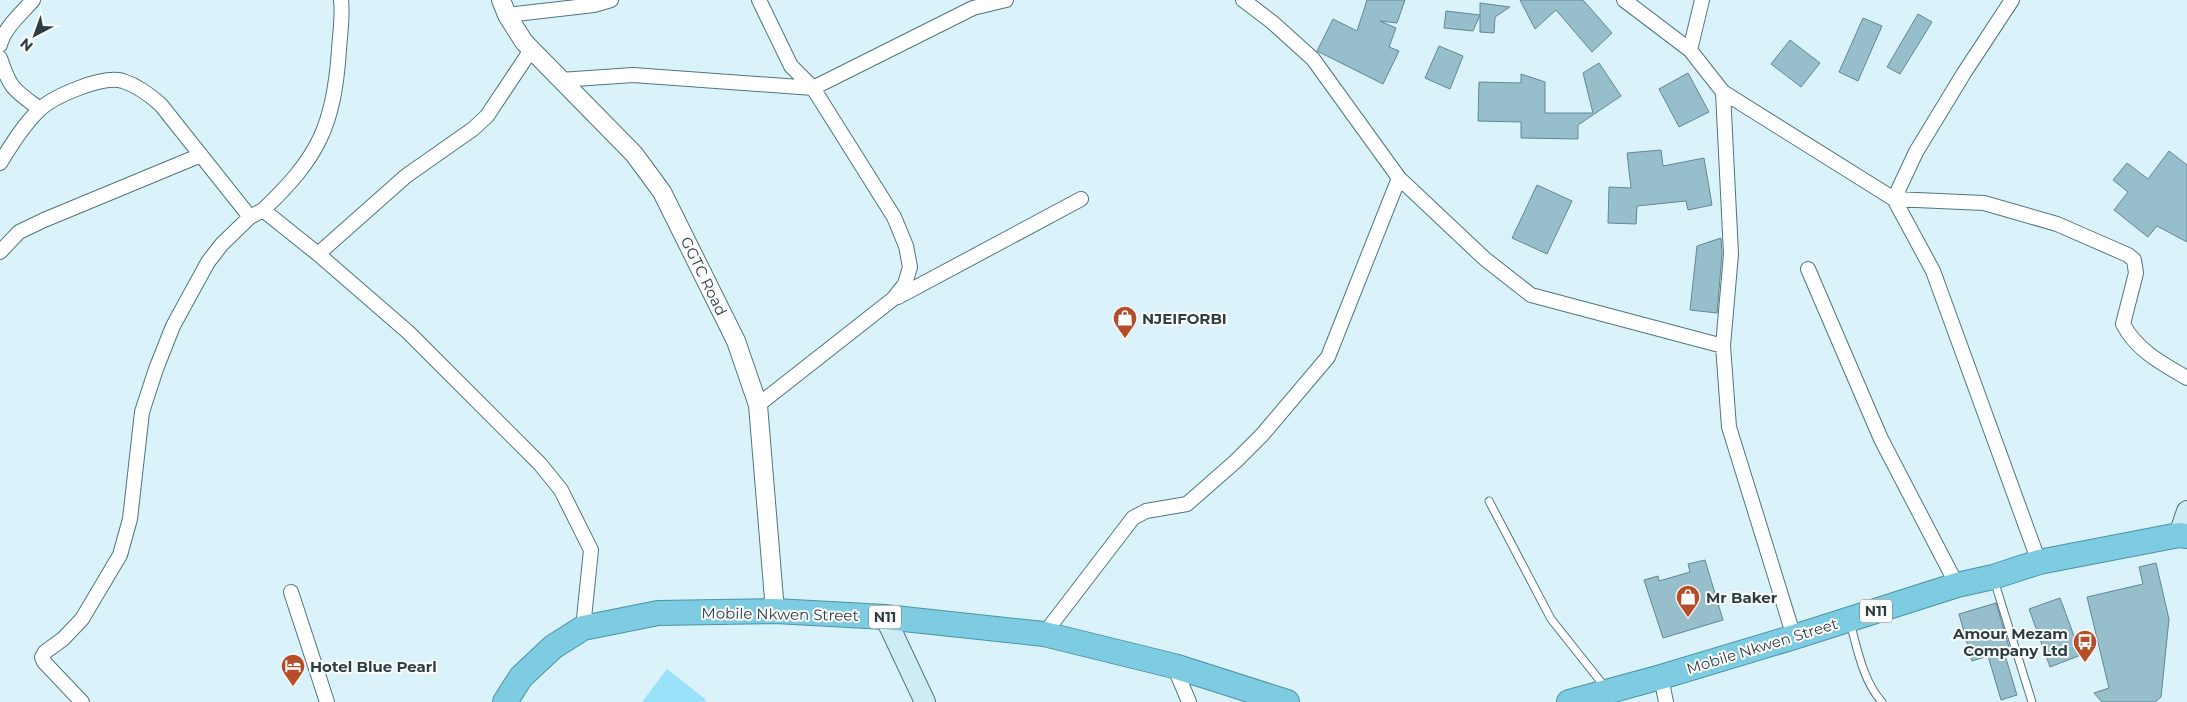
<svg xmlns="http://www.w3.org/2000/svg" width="2187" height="702" viewBox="0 0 2187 702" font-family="Montserrat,sans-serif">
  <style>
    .green { fill: #98e1f8 }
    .building { fill: #96becb; stroke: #608894 }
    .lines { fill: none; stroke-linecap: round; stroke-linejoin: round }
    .service-casing { stroke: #4f7581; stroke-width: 9 }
    .minor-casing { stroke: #4f7581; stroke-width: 16 }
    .tertiary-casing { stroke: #4f7581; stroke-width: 20 }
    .secondary-casing { stroke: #4f7581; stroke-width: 22 }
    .trunk-casing { stroke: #4c92a6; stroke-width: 26 }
    .service { stroke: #fff; stroke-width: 7 }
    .minor { stroke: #fff; stroke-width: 14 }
    .tertiary { stroke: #fff; stroke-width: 18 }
    .secondary { stroke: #ceecf4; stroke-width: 20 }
    .trunk { stroke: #7ecce2; stroke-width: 24 }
    .labels { text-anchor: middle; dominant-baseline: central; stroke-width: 4; stroke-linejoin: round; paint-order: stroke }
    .shield { fill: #fbfbfb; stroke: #6b777a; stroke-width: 1 }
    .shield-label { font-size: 14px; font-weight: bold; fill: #2d3e43 }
    .street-label { font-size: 15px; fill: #2d3e43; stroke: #fbfbfb }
    .poi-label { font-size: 15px; font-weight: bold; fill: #2d3e43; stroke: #fbfbfb; text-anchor: start }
  </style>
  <rect width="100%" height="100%" fill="#daf3fb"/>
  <path class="green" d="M667,669l38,30 1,3h-64z"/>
  <path class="building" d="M1367,0h38l-8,23 -17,-2 16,7 -7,19 10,4 -16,33 -66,-33 16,-32 24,12z
    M1520,0h63l29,33 -20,19 -36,-42 -21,19z
    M1480,3l30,4 -15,10 -1,16 -14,-1z
    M1446,11l34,4 -7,16 -29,-3z
    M1918,14l14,8 -32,52 -13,-7z
    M1863,18l19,8 -24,55 -19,-9z
    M1790,40l30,23 -19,24 -30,-23z
    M1439,46l24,10 -13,33 -25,-11z
    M1599,63l22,33 -43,29v14l-57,-1v-16l-43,-1 1,-39 42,1v-9l24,8v31h48l-10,-40z
    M1688,73l21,39 -30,15 -20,-38z
    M1661,150l2,16 41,-8 8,47 -24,5 -2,-9 -49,5 -1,18 -28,-1 1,-36 22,1 -4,-35z
    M2169,151l18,14v77l-30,-16 -9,11 -34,-27 14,-18 -15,-12 14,-17 21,16z
    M1537,185l35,16 -25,53 -35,-16z
    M1721,238l1,16 -5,59 -27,-3 7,-64z
    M1705,560l18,60 -60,18 -19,-58 14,-4 1,5 31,-9 -2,-8z
    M2156,563l13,56 -8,78 -6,5h-53l-8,-9 15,-5 -22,-91 56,-13 -4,-17z
    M2060,598l21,57 -31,12 -21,-58z
    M1996,603l14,47 -6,2 13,43 -16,5 -13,-44 -16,5 -13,-47z"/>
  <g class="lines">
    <defs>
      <path id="service" d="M1489,501l62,118 54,68
        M1994,580l38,122
        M1850,622c7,26 13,59 32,80"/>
      <path id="minor" d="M341,0c2,16 -1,33 -2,50 -5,76 -21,108 -76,160l55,44 90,78 132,132 21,26 30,60 -8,78
        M1243,0l29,22 41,37 86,119 86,81 46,36 192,51
        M1624,0l66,50 33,42 171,107 90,4 73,21 71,31 6,5 2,13 -13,51c13,26 40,40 64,54
        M2012,0l-48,73 -48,79 -22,47 39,72 106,291
        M507,15l87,-10 17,-5
        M0,45c4,-17 22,-32 33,-45
        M1690,50l12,-50
        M0,58c10,31 14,32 40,51
        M560,80l73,-5 180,13 160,-80 33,-8
        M1723,92l8,162 -8,92 6,81 65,210
        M0,163c12,-19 23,-37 38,-52 15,-15 65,-36 85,-30 15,5 26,13 38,24l89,112
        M0,252l19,-20 25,-12 157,-65
        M318,254l88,-78 67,-47 14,-13 44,-66
        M1808,269l73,170 76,146
        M898,297l183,-98
        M758,405l135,-106 12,-15 5,-17 -4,-21 -12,-29 -81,-129 -22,-22 -32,-66
        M291,592l36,110
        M1044,634l89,-116 13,-7 41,-7 49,-43 26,-26 66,-78 71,-179
        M1174,666l15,36
        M1661,677l5,25
        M82,702l-38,-40 -2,-5 3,-5 18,-13 19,-20 38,-64 10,-36 12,-107 14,-43 17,-43 35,-64 14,-18 28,-27 13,-7"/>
      <path id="tertiary" d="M501,0l6,15 17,27 110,112 28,38 74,149 22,64 17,206"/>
      <path id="secondary" d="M2179,535l8,-24
        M885,617l40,85"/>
      <path id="trunk" d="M505,702l16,-25 32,-30 30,-19 75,-15 117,-2 110,6 159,17 130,32 113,36
        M1569,702l92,-25 133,-40 163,-52 36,-8 46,-15 140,-27 8,1"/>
    </defs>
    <use href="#service" class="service-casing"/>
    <use href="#minor" class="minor-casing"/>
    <use href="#tertiary" class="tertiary-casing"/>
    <use href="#secondary" class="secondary-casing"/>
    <use href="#trunk" class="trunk-casing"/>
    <use href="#service" class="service"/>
    <use href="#minor" class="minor"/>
    <use href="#tertiary" class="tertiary"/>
    <use href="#secondary" class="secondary"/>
    <use href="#trunk" class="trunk"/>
  </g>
  <defs>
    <symbol id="shop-pin" viewBox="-11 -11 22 30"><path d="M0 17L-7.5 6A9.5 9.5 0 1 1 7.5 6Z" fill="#b54e28" stroke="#fbfbfb"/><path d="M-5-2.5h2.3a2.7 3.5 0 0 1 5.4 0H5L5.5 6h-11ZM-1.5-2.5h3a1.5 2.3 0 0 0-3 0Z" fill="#fff"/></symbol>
    <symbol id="bus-pin" viewBox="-11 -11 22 30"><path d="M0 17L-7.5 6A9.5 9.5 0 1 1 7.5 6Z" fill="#b54e28" stroke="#fbfbfb"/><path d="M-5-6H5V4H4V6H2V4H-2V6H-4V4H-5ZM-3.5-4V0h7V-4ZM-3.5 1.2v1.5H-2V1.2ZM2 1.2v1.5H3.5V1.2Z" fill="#fff"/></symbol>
    <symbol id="hotel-pin" viewBox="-11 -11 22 30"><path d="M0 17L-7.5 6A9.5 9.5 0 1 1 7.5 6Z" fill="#b54e28" stroke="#fbfbfb"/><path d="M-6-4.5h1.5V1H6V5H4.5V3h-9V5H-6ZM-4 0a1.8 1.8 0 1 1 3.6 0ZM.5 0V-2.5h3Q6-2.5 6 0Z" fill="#fff"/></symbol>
  </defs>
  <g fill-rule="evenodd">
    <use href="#shop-pin" x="1111" y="304" width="28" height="38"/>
    <use href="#shop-pin" x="1674" y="583" width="28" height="38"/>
    <use href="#bus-pin" x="2071" y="628" width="28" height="38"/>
    <use href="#hotel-pin" x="279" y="652" width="28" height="38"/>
  </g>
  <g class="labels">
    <g class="shield">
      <rect x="1860" y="599.5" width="32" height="23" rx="4"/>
      <rect x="869" y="605.5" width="32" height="23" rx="4"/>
    </g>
    <g class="shield-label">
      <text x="1876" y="611">N11</text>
      <text x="885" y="617">N11</text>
    </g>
    <g class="street-label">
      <text transform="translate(704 276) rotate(64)">GGTC Road</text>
      <text transform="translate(780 614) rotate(1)">Mobile Nkwen Street</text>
      <text transform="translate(1762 646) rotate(-17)">Mobile Nkwen Street</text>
    </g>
    <g class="poi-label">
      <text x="1142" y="318">NJEIFORBI</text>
      <text x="1706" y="597">Mr Baker</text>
      <text x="2068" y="633" text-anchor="end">Amour Mezam<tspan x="2068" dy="17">Company Ltd</tspan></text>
      <text x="310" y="666">Hotel Blue Pearl</text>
    </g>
  </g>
  <g transform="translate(35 35) rotate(221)" stroke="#fbfbfb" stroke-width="4" paint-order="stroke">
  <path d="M0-4L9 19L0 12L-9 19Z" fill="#2d3e43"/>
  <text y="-8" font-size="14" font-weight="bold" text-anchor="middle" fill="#2d3e43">N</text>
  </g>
</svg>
